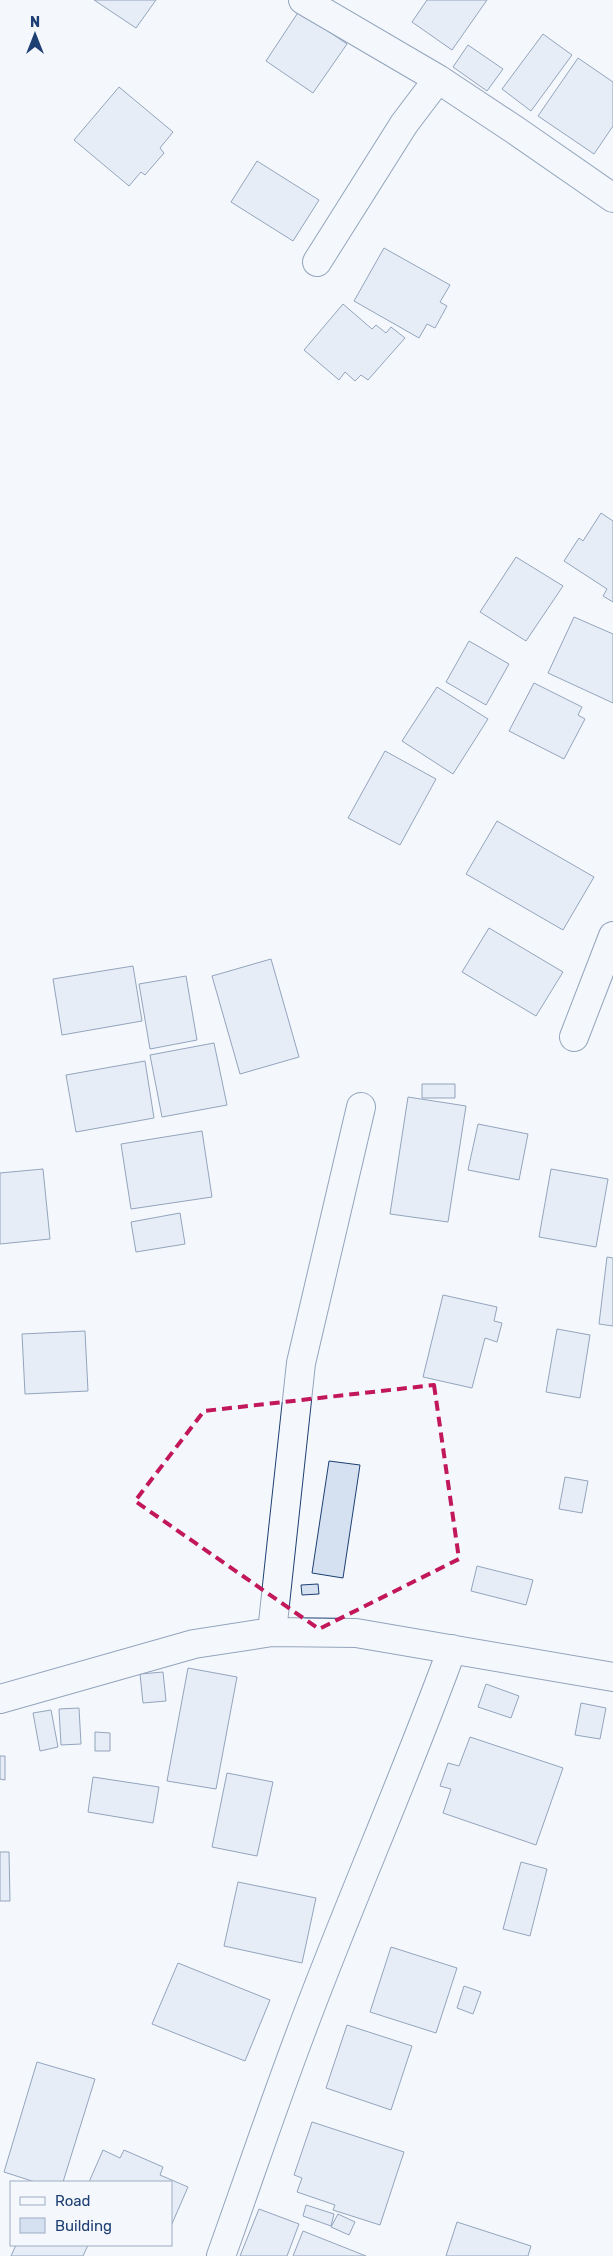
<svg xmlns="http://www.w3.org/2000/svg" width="613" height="2256" viewBox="0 0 613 2256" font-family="Rubik,sans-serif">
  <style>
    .building { fill: #d5e0f0; stroke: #1d3f73 }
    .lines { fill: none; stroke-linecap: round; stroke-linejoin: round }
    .minor-casing { stroke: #1d3f73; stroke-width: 30 }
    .minor { stroke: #f4f7fb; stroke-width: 28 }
    .marked { fill: none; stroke: #c2185b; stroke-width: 4; stroke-dasharray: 10 6; stroke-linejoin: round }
  </style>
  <rect width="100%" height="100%" fill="#f4f7fb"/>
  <path class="building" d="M94,0h62l-20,28z
    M427,0h60l-35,50 -40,-28z
    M299,11l48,33 -34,49 -47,-32z
    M543,34l29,21 -41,56 -29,-22z
    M468,45l35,24 -16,22 -34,-24z
    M578,58l35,24v44l-19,28 -56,-38z
    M119,87l54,45 -13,16 4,5 -19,22 -4,-3 -12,14 -55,-46z
    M257,161l62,39 -26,41 -62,-39z
    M384,248l66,37 -10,17 7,4 -12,22 -8,-4 -8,14 -65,-37z
    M343,304l29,25 4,-4 10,8 5,-6 14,11 -37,42 -7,-5 -6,6 -10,-9 -6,8 -35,-30z
    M601,513l12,8v81l-10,-6 4,-7 -43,-28 15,-23 4,3z
    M516,557l47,29 -37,55 -46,-29z
    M574,617l39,17v69l-65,-30z
    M469,641l40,23 -23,41 -40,-23z
    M534,683l48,24 -4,8 7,4 -21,40 -55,-28z
    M437,687l51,32 -35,55 -51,-33z
    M385,751l51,28 -36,66 -52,-27z
    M497,821l97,56 -31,53 -97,-56z
    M489,928l74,44 -27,44 -74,-44z
    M271,959l28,98 -59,17 -28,-98z
    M133,966l9,55 -80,14 -9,-56z
    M186,976l11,64 -47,9 -11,-65z
    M214,1043l13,62 -65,12 -12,-62z
    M145,1061l9,57 -78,14 -10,-57z
    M422,1084h33v14h-33z
    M408,1097l58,9 -18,116 -58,-8z
    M478,1124l50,10 -9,46 -51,-10z
    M202,1131l10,66 -81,12 -10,-65z
    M43,1169l7,70 -50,5v-71z
    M551,1169l57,10 -12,68 -57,-10z
    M180,1213l5,31 -49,8 -5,-30z
    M607,1257l6,1v68l-14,-2z
    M443,1295l54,12 -3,14 8,2 -5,19 -12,-4 -13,50 -49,-11z
    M557,1329l33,6 -10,63 -34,-6z
    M85,1331l3,60 -63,3 -3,-60z
    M329,1461l31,4 -17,113 -31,-5z
    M565,1477l23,4 -6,32 -23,-4z
    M477,1566l56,14 -7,25 -55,-14z
    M318,1584l1,10 -17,1 -1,-10z
    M188,1668l49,9 -21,112 -49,-8z
    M163,1672l3,29 -23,2 -3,-29z
    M486,1684l33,12 -8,22 -33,-11z
    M581,1703l25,5 -6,31 -25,-4z
    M79,1708l2,36 -20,1 -2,-36z
    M51,1710l7,37 -18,4 -7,-38z
    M95,1732l15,1v18h-15z
    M470,1737l93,31 -27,77 -93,-32 8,-24 -11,-3 8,-23 11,3z
    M0,1756h5v24l-5,-1z
    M227,1773l46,9 -16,74 -45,-9z
    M93,1777l66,10 -6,36 -65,-11z
    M0,1852h9l1,49h-10z
    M521,1862l26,7 -17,67 -27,-7z
    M238,1882l78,16 -14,65 -78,-17z
    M391,1947l66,21 -21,65 -66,-21z
    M178,1963l92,37 -25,61 -93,-37z
    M464,1986l17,6 -8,22 -16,-6z
    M347,2025l65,21 -21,64 -65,-22z
    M37,2062l58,17 -32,103h-28l-31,-10z
    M312,2122l92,30 -24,73 -47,-15 2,-5 -38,-13 5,-14 -8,-3z
    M103,2150l17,8 4,-8 39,17 -3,8 28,12 -17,39v-44h-82z
    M306,2205l28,9 -3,12 -28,-10z
    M259,2209l40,15 -12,32h-47z
    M338,2214l17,8 -6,13 -18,-8z
    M457,2222l74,24 -3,10h-82z
    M303,2231l63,25h-73z
    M16,2245h72l-5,11h-72z"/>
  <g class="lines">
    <defs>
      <path id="minor" d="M303,0l135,79 77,51 98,68
        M317,262l87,-138 34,-45
        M574,1037l39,-101
        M272,1632l29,-269 60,-256
        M0,1699l194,-55 78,-12 84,1 257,44
        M221,2256c27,-75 52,-150 80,-224 48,-129 104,-254 151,-383"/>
    </defs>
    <use href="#minor" class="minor-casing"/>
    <use href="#minor" class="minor"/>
  </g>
  <path d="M0 0H613V2256H0ZM434,1385l25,174 -140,70 -184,-128 69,-90z" fill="#f4f7fb" fill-opacity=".55" fill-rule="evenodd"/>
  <path class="marked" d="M434,1385l25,174 -140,70 -184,-128 69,-90z"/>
  <rect x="10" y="2181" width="162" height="65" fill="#f4f7fb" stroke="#9eadc5"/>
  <rect x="20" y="2197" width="25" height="8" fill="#f4f7fb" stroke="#9eadc5"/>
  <text x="55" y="2206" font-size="15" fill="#1d3f73">Road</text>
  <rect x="20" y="2218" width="25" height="15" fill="#d5e0f0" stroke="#9eadc5"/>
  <text x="55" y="2231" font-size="15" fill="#1d3f73">Building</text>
  <g transform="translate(35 35)" stroke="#f4f7fb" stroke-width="4" paint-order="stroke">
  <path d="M0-4L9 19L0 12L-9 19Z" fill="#1d3f73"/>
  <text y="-8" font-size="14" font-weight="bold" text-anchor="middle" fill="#1d3f73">N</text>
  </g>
</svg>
